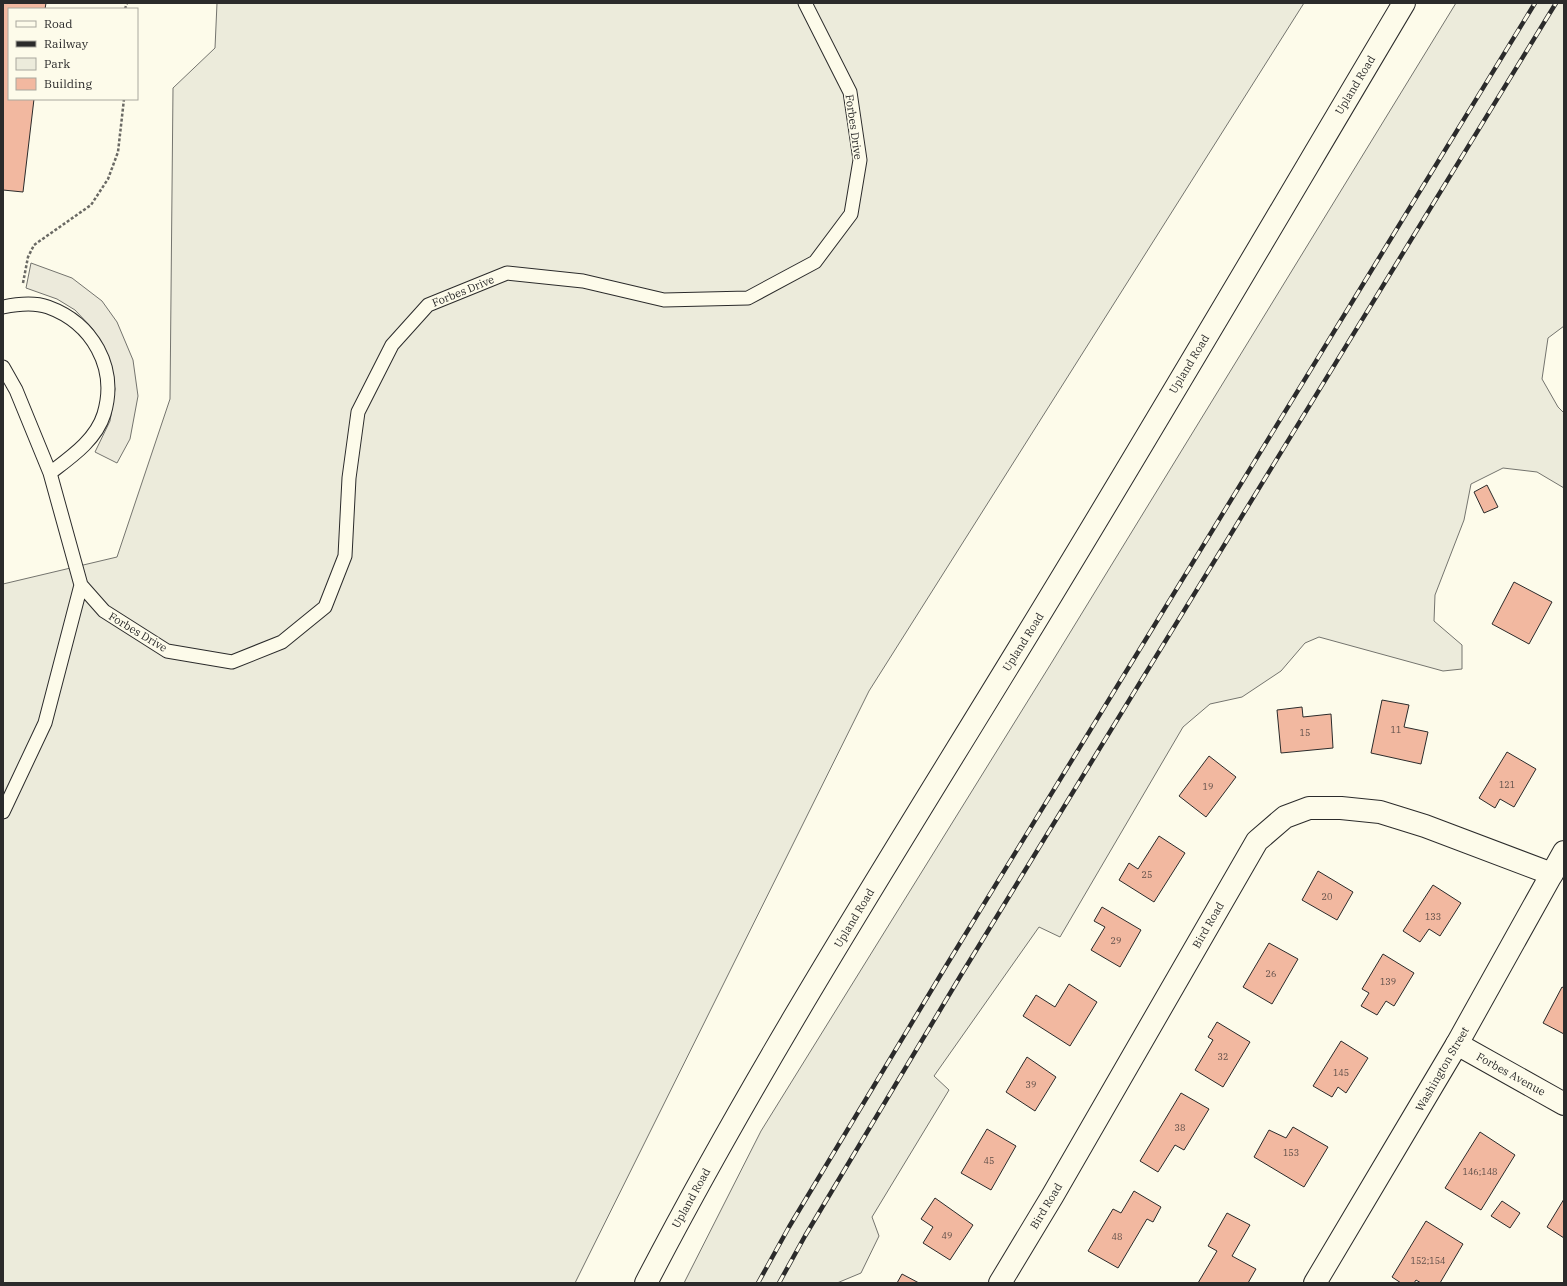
<svg xmlns="http://www.w3.org/2000/svg" width="1567" height="1286" viewBox="0 0 1567 1286" font-family="'IBM Plex Serif',serif">
  <style>
    .green { fill: #ecebdb; stroke: #74746e }
    .parking { fill: #eceadb; stroke: #74746e }
    .building { fill: #f2b8a0; stroke: #2b2b2b }
    .lines { fill: none; stroke-linecap: round; stroke-linejoin: round }
    .lane-casing { stroke: #2b2b2b; stroke-width: 15 }
    .street-casing { stroke: #2b2b2b; stroke-width: 24 }
    .secondary-casing { stroke: #2b2b2b; stroke-width: 24 }
    .path { stroke: #6a6964; stroke-width: 2.5; stroke-dasharray: 3 2; stroke-linecap: butt }
    .lane { stroke: #fdfbea; stroke-width: 13 }
    .street { stroke: #fdfbea; stroke-width: 22 }
    .secondary { stroke: #fdfbea; stroke-width: 22 }
    .rail-casing { stroke: #2b2b2b; stroke-width: 4.5 }
    .rail { stroke: #fdfbea; stroke-width: 3; stroke-dasharray: 9; stroke-linecap: butt }
    .labels { text-anchor: middle; dominant-baseline: central; stroke-width: 3; stroke-linejoin: round; paint-order: stroke }
    .number-label { font-size: 9px; fill: #5d4e48 }
    .street-label { font-size: 11px; fill: #2b2b2b; stroke: #fdfbea }
  </style>
  <rect width="100%" height="100%" fill="#fdfbea"/>
  <path class="green" d="M217,3h1087l-435,688 -294,592h-572v-699l114,-27 53,-158 3,-311 42,-40z
    M1456,3h108v323l-16,12 -6,41 16,28 6,6v75l-27,-16 -34,-4 -32,16 -7,36 -29,75 -1,26 28,24v24l-19,2 -124,-34 -14,6 -24,28 -39,26 -32,7 -27,23 -123,210 -21,-10 -105,149 15,14 -77,127 7,19 -18,37 -24,10h-153l77,-152 291,-469z"/>
  <path class="parking" d="M31,263l41,15 30,23 15,21 16,38 5,36 -8,43 -13,24 -22,-11 15,-31 5,-32 -11,-42 -12,-19 -17,-18 -18,-11 -31,-11z"/>
  <path class="building" d="M3,3h43l-1,6h-36v90h25l-11,93 -20,-2z
    M1487,485l11,22 -14,6 -10,-21z
    M1514,582l38,20 -23,42 -37,-20z
    M1382,700l27,5 -5,22 24,5 -7,32 -50,-11z
    M1302,707l1,10 28,-3 2,34 -52,5 -4,-43z
    M1507,752l29,17 -22,38 -14,-8 -5,9 -16,-10z
    M1209,756l27,21 -30,40 -27,-21z
    M1159,836l26,17 -31,49 -35,-22 10,-17 9,6z
    M1318,871l35,21 -16,28 -35,-20z
    M1433,885l28,18 -21,33 -11,-7 -9,13 -17,-11z
    M1102,907l39,23 -21,37 -29,-17 14,-23 -11,-6z
    M1269,943l29,16 -26,45 -29,-17z
    M1383,954l31,19 -20,33 -8,-5 -9,14 -16,-9 8,-13 -7,-4z
    M1069,984l28,18 -27,44 -47,-30 13,-21 19,12z
    M1562,987l2,1v46l-21,-11z
    M1217,1022l33,20 -27,45 -28,-17 18,-30 -5,-3z
    M1341,1041l27,17 -22,35 -8,-6 -6,10 -19,-11z
    M1027,1057l29,20 -21,34 -29,-19z
    M1181,1093l28,16 -25,41 -9,-5 -17,27 -18,-11z
    M1293,1127l35,20 -24,40 -50,-30 15,-27 17,8z
    M987,1129l29,17 -25,44 -30,-17z
    M1480,1132l35,23 -34,55 -36,-22z
    M1134,1191l27,16 -8,15 -6,-3 -29,49 -30,-17 25,-42 8,4z
    M935,1198l38,27 -23,35 -27,-17 10,-16 -12,-8z
    M1564,1199v39l-17,-11z
    M1502,1201l18,12 -10,15 -19,-12z
    M1227,1213l23,12 -18,31 24,13 -8,14h-50l19,-32 -9,-5z
    M1426,1221l37,23 -23,39h-19l-5,-3 -2,3h-13l-9,-6z
    M902,1274l17,9h-22z"/>
  <g class="lines">
    <defs>
      <path id="lane" d="M3,307c14,-3 31,-5 45,0 44,16 70,60 56,107 -8,26 -33,43 -54,59
        M3,367l13,23 34,83 31,112 -36,138 -42,89
        M81,585l23,26 63,40 65,11 50,-20 43,-35 20,-51 4,-78 9,-66 34,-67 36,-40 79,-32 76,8 81,19 84,-2 67,-36 36,-48 9,-54 -10,-68 -45,-89"/>
      <path id="street" d="M1457,1044l107,60
        M1000,1283l53,-88 204,-354 28,-24 24,-9h32l39,4 45,14 127,48"/>
      <path id="secondary" d="M646,1283c123,-237 268,-461 406,-689 119,-196 235,-394 352,-591
        M1315,1283l142,-239 107,-192"/>
    </defs>
    <use href="#lane" class="lane-casing"/>
    <use href="#street" class="street-casing"/>
    <use href="#secondary" class="secondary-casing"/>
    <path class="path" d="M125,9l2,-6
      M23,283l5,-26 6,-12 57,-40 17,-26 10,-27 6,-53"/>
    <use href="#lane" class="lane"/>
    <use href="#street" class="street"/>
    <use href="#secondary" class="secondary"/>
    <defs>
      <path id="rail" d="M758,1283l31,-56 157,-261 589,-963
        M779,1283l26,-47 156,-261 595,-972"/>
    </defs>
    <use href="#rail" class="rail-casing"/>
    <use href="#rail" class="rail"/>
  </g>
  <g class="labels">
    <g class="number-label">
      <text x="1396" y="729">11</text>
      <text x="1305" y="732">15</text>
      <text x="1507" y="784">121</text>
      <text x="1208" y="786">19</text>
      <text x="1147" y="874">25</text>
      <text x="1327" y="896">20</text>
      <text x="1433" y="916">133</text>
      <text x="1116" y="940">29</text>
      <text x="1271" y="973">26</text>
      <text x="1388" y="981">139</text>
      <text x="1223" y="1056">32</text>
      <text x="1341" y="1072">145</text>
      <text x="1031" y="1084">39</text>
      <text x="1180" y="1127">38</text>
      <text x="1291" y="1152">153</text>
      <text x="989" y="1160">45</text>
      <text x="1480" y="1171">146;148</text>
      <text x="947" y="1235">49</text>
      <text x="1117" y="1236">48</text>
      <text x="1428" y="1260">152;154</text>
    </g>
    <g class="street-label">
      <text transform="translate(1355 85) rotate(-59)">Upland Road</text>
      <text transform="translate(854 127) rotate(82)">Forbes Drive</text>
      <text transform="translate(463 291) rotate(-22)">Forbes Drive</text>
      <text transform="translate(1189 364) rotate(-59)">Upland Road</text>
      <text transform="translate(138 632) rotate(31)">Forbes Drive</text>
      <text transform="translate(1023 642) rotate(-58)">Upland Road</text>
      <text transform="translate(854 918) rotate(-59)">Upland Road</text>
      <text transform="translate(1208 925) rotate(-60)">Bird Road</text>
      <text transform="translate(1442 1069) rotate(-60)">Washington Street</text>
      <text transform="translate(1511 1074) rotate(29)">Forbes Avenue</text>
      <text transform="translate(691 1198) rotate(-61)">Upland Road</text>
      <text transform="translate(1046 1206) rotate(-59)">Bird Road</text>
    </g>
  </g>
  <rect width="1567" height="1286" fill="none" stroke="#2b2b2b" stroke-width="8"/>
  <rect x="8" y="8" width="130" height="92" fill="#fdfbea" stroke="#a9a89e"/>
  <rect x="16" y="21" width="20" height="6" fill="#fdfbea" stroke="#a9a89e"/>
  <text x="44" y="28" font-size="12" fill="#2b2b2b">Road</text>
  <rect x="16" y="41" width="20" height="6" fill="#2b2b2b" stroke="#a9a89e"/>
  <text x="44" y="48" font-size="12" fill="#2b2b2b">Railway</text>
  <rect x="16" y="58" width="20" height="12" fill="#ecebdb" stroke="#a9a89e"/>
  <text x="44" y="68" font-size="12" fill="#2b2b2b">Park</text>
  <rect x="16" y="78" width="20" height="12" fill="#f2b8a0" stroke="#a9a89e"/>
  <text x="44" y="88" font-size="12" fill="#2b2b2b">Building</text>
</svg>
